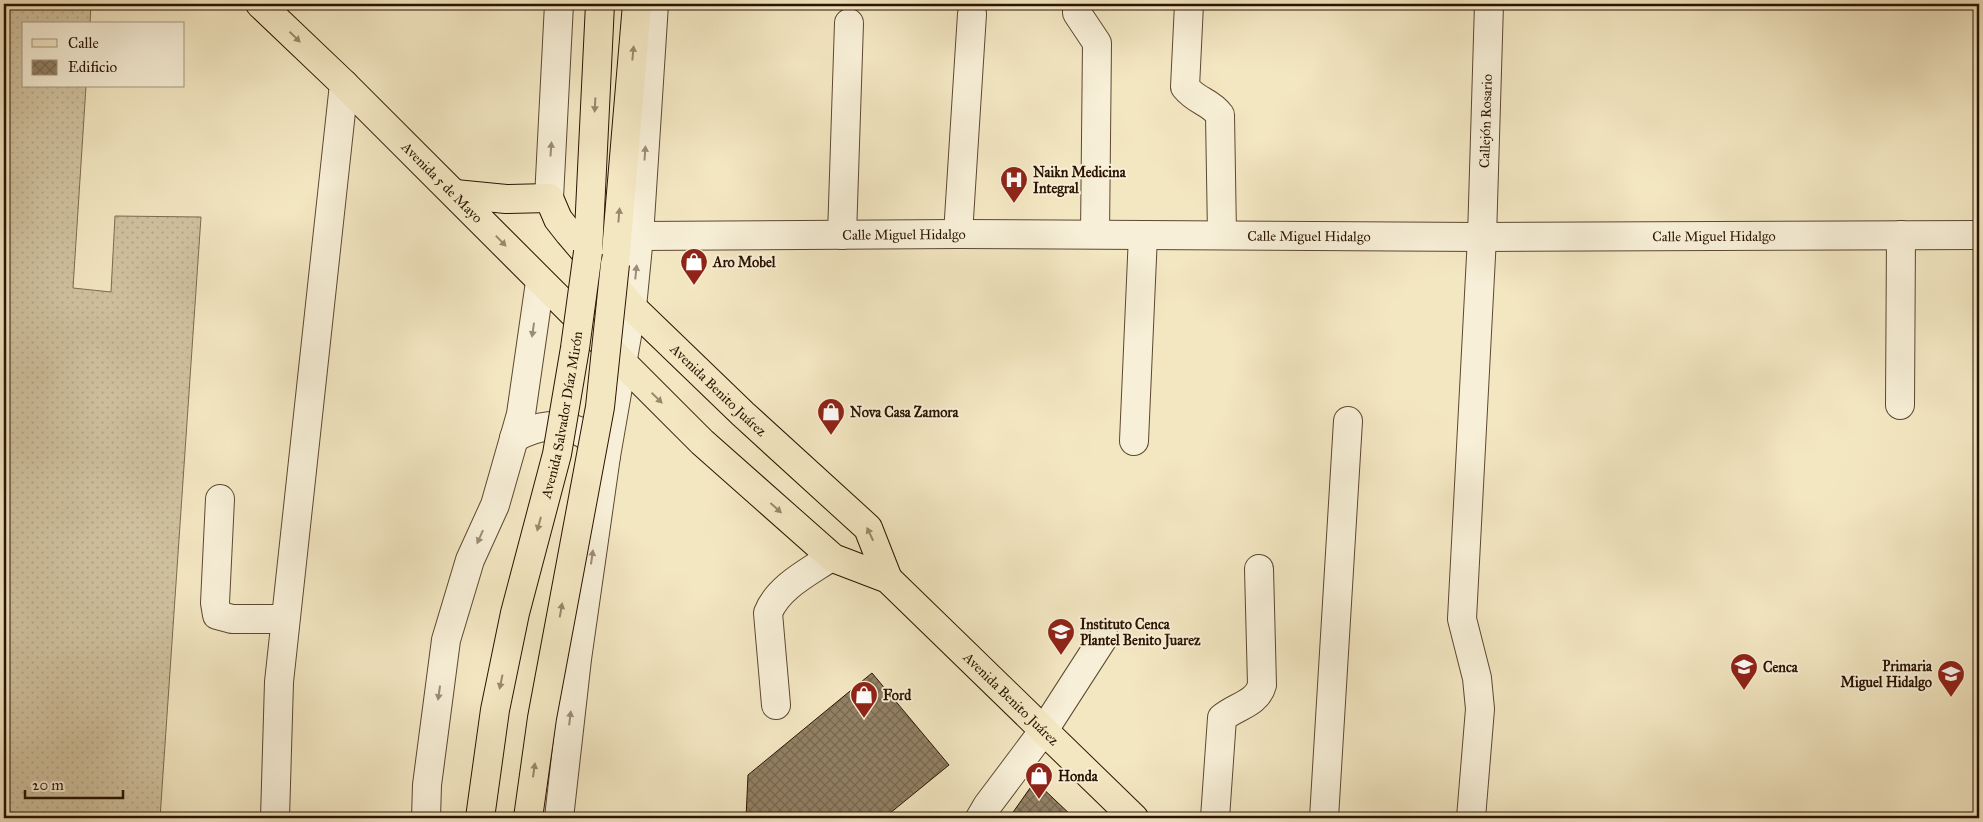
<svg xmlns="http://www.w3.org/2000/svg" width="1983" height="822" viewBox="0 0 1983 822" font-family="'IM FELL Great Primer',serif">
  <style>
    .grass { fill: url(#grass-dots); stroke: #7e6b50 }
    .building { fill: url(#building-cross-hatch); stroke: #2a1300 }
    .lines { fill: none; stroke-linecap: round; stroke-linejoin: round }
    .minor-casing { stroke: #5c4830; stroke-width: 30 }
    .major-casing { stroke: #2a1300; stroke-width: 30 }
    .minor { stroke: #f7efd7; stroke-width: 28 }
    .major { stroke: #f3e7c2; stroke-width: 28 }
    .major-bridge-casing { stroke: #2a1300; stroke-width: 30; stroke-linecap: butt }
    .major-bridge { stroke: #f3e7c2; stroke-width: 28 }
    .oneway { fill: #99886b }
    .oneway2 { fill: #9b8c76 }
    .labels { text-anchor: middle; dominant-baseline: central; stroke-width: 4; stroke-linejoin: round; paint-order: stroke }
    .street-label { font-size: 14px; fill: #2a1300; stroke: #f7efd7 }
    .poi-label { font-size: 14px; font-weight: bold; fill: #2a1300; stroke: #f7efd7; text-anchor: start }
  </style>
  <defs>
    <pattern id="grass-dots" width="8" height="8" patternUnits="userSpaceOnUse" patternTransform="scale(1.25)"><rect width="8" height="8" fill="#d1c3a1"/><path d="M2 2h.1M6 6h.1" fill="none" stroke="#b4a789" stroke-width="1.8" stroke-linecap="round"/></pattern>
    <pattern id="building-cross-hatch" width="8" height="8" patternUnits="userSpaceOnUse" patternTransform="scale(1.25)"><rect width="8" height="8" fill="#938165"/><path d="M0 0l8 8M0 8l8-8" fill="none" stroke="#786851"/></pattern>
  </defs>
  <rect width="100%" height="100%" fill="#f3e7c2"/>
  <filter id="stains"><feTurbulence type="fractalNoise" baseFrequency=".004" numOctaves="4"/><feColorMatrix values="0 0 0 0 .2 0 0 0 0 .09 0 0 0 0 .02 0 0 0 .5 -.17"/></filter>
  <radialGradient id="worn" r=".72"><stop offset=".6" stop-color="#630" stop-opacity="0"/><stop offset="1" stop-color="#630" stop-opacity=".3"/></radialGradient>
  <path class="grass" d="M4,4h87l-1,20h-66v62h62l-13,202 38,4 4,-76 86,1 -41,601h-156z"/>
  <path class="building" d="M442,4h51v2h-51z
    M872,673l77,92 -65,53h-138l2,-43z
    M1035,781l39,37h-65z"/>
  <g class="lines">
    <defs>
      <g id="minor">
        <path d="M1077,4v9l20,30 -2,191"/>
        <path d="M1189,4l-4,83c12,15 25,14 35,28l2,120"/>
        <path d="M549,198l10,-194"/>
        <path d="M958,234l14,-220"/>
        <path d="M842,235l7,-212"/>
        <path id="s1" d="M639,236l319,-2 524,3 497,-2"/>
        <path d="M1900,405l1,-170"/>
        <path d="M514,438c21,-12 48,-18 70,-4 8,5 16,15 22,22"/>
        <path d="M1134,441l9,-206"/>
        <path d="M220,499l-5,104 2,12 15,4h53"/>
        <path d="M776,705l-8,-92c10,-26 41,-41 63,-56"/>
        <path d="M275,818l4,-136 65,-598"/>
        <path d="M426,818l1,-33 19,-145 24,-80 25,-55 26,-91 19,-132"/>
        <path d="M559,818l18,-159 29,-203 26,-149 7,-71 15,-232"/>
        <path d="M980,818l7,-12 57,-76 60,-93"/>
        <path d="M1215,818l7,-100c14,-12 35,-14 40,-33l-3,-116"/>
        <path d="M1324,818l24,-397"/>
        <path id="s2" d="M1471,818l9,-109 -3,-31 -15,-59 20,-382 7,-233"/>
      </g>
      <g id="major">
        <path id="s3" d="M260,4l84,80 358,358 131,116 55,21 246,239"/>
        <path id="s4" d="M455,194l51,5 43,-1 9,21 11,14 63,74 111,107 125,114 20,51"/>
        <path d="M588,252l12,-248"/>
        <path d="M615,264l22,-260"/>
      </g>
    </defs>
    <use href="#minor" class="minor-casing"/>
    <use href="#major" class="major-casing"/>
    <use href="#minor" class="minor"/>
    <use href="#major" class="major"/>
    <defs>
      <g id="major-bridge">
        <path id="s5" d="M480,818l15,-108 20,-97 42,-159 18,-106 13,-96"/>
        <path d="M528,818l14,-100 58,-311 15,-143"/>
      </g>
    </defs>
    <use href="#major-bridge" class="major-bridge-casing"/>
    <use href="#major-bridge" class="major-bridge"/>
  </g>
  <defs><path id="oneway-solid" d="M-6-.8H1V-3.2L6.5 0L1 3.2V.8H-6Z" transform="scale(1.25)"/></defs>
  <g class="oneway">
    <use href="#oneway-solid" transform="translate(295 37) rotate(44)"/>
    <use href="#oneway-solid" transform="translate(633 53) rotate(-85)"/>
    <use href="#oneway-solid" transform="translate(595 105) rotate(93)"/>
    <use href="#oneway-solid" transform="translate(619 215) rotate(-85)"/>
    <use href="#oneway-solid" transform="translate(501 241) rotate(46)"/>
    <use href="#oneway-solid" transform="translate(657 398) rotate(44)"/>
    <use href="#oneway-solid" transform="translate(776 508) rotate(42)"/>
    <use href="#oneway-solid" transform="translate(539 524) rotate(105)"/>
    <use href="#oneway-solid" transform="translate(870 534) rotate(-115)"/>
    <use href="#oneway-solid" transform="translate(561 610) rotate(-80)"/>
    <use href="#oneway-solid" transform="translate(501 682) rotate(102)"/>
    <use href="#oneway-solid" transform="translate(534 770) rotate(-82)"/>
  </g>
  <g class="oneway2">
    <use href="#oneway-solid" transform="translate(551 149) rotate(-86)"/>
    <use href="#oneway-solid" transform="translate(645 153) rotate(-86)"/>
    <use href="#oneway-solid" transform="translate(636 272) rotate(-84)"/>
    <use href="#oneway-solid" transform="translate(533 330) rotate(98)"/>
    <use href="#oneway-solid" transform="translate(480 537) rotate(114)"/>
    <use href="#oneway-solid" transform="translate(592 557) rotate(-82)"/>
    <use href="#oneway-solid" transform="translate(439 693) rotate(98)"/>
    <use href="#oneway-solid" transform="translate(570 718) rotate(-83)"/>
  </g>
  <defs>
    <symbol id="hospital-pin" viewBox="-11 -11 22 30"><path d="M0 17L-7.5 6A9.5 9.5 0 1 1 7.5 6Z" fill="#8f2418" stroke="#f7efd7"/><path d="M-5-5h3v3.5h4V-5h3V5h-3V1.5h-4V5h-3Z" fill="#fff"/></symbol>
    <symbol id="shop-pin" viewBox="-11 -11 22 30"><path d="M0 17L-7.5 6A9.5 9.5 0 1 1 7.5 6Z" fill="#8f2418" stroke="#f7efd7"/><path d="M-5-2.5h2.3a2.7 3.5 0 0 1 5.4 0H5L5.5 6h-11ZM-1.5-2.5h3a1.5 2.3 0 0 0-3 0Z" fill="#fff"/></symbol>
    <symbol id="school-pin" viewBox="-11 -11 22 30"><path d="M0 17L-7.5 6A9.5 9.5 0 1 1 7.5 6Z" fill="#8f2418" stroke="#f7efd7"/><path d="M0-5L7-2L0 1L-7-2ZM-4 1L0 2.5L4 1V4Q0 6-4 4Z" fill="#fff"/></symbol>
  </defs>
  <g fill-rule="evenodd">
    <use href="#hospital-pin" x="998" y="164" width="32" height="43"/>
    <use href="#shop-pin" x="678" y="246" width="32" height="43"/>
    <use href="#shop-pin" x="815" y="396" width="32" height="43"/>
    <use href="#school-pin" x="1045" y="616" width="32" height="43"/>
    <use href="#school-pin" x="1728" y="651" width="32" height="43"/>
    <use href="#school-pin" x="1935" y="658" width="32" height="43"/>
    <use href="#shop-pin" x="848" y="679" width="32" height="43"/>
    <use href="#shop-pin" x="1023" y="760" width="32" height="43"/>
  </g>
  <g class="labels">
    <g class="street-label">
      <text stroke="none"><textPath href="#s2" startOffset="700">Callejón Rosario</textPath></text>
      <text stroke="none"><textPath href="#s3" startOffset="255">Avenida 5 de Mayo</textPath></text>
      <text stroke="none"><textPath href="#s1" startOffset="265">Calle Miguel Hidalgo</textPath></text>
      <text stroke="none"><textPath href="#s1" startOffset="670">Calle Miguel Hidalgo</textPath></text>
      <text stroke="none"><textPath href="#s1" startOffset="1075">Calle Miguel Hidalgo</textPath></text>
      <text stroke="none"><textPath href="#s4" startOffset="352">Avenida Benito Juárez</textPath></text>
      <text stroke="none"><textPath href="#s5" startOffset="412">Avenida Salvador Díaz Mirón</textPath></text>
      <text stroke="none"><textPath href="#s3" startOffset="1028">Avenida Benito Juárez</textPath></text>
    </g>
    <g class="poi-label">
      <text x="1033" y="172">Naikn Medicina<tspan x="1033" dy="16">Integral</tspan></text>
      <text x="713" y="262">Aro Mobel</text>
      <text x="850" y="412">Nova Casa Zamora</text>
      <text x="1080" y="624">Instituto Cenca<tspan x="1080" dy="16">Plantel Benito Juarez</tspan></text>
      <text x="1932" y="666" text-anchor="end">Primaria<tspan x="1932" dy="16">Miguel Hidalgo</tspan></text>
      <text x="1763" y="667">Cenca</text>
      <text x="883" y="695">Ford</text>
      <text x="1058" y="776">Honda</text>
    </g>
  </g>
  <rect width="1983" height="822" fill="none" stroke="#f3e7c2" stroke-width="20"/>
  <rect x="5" y="5" width="1973" height="812" fill="none" stroke="#2a1300" stroke-width="2.5"/>
  <rect x="10" y="10" width="1963" height="802" fill="none" stroke="#2a1300"/>
  <rect x="22" y="22" width="162" height="65" fill="#f7efd7" stroke="#a59781"/>
  <rect x="32" y="39" width="25" height="8" fill="#f3e7c2" stroke="#a59781"/>
  <text x="68" y="48" font-size="15" fill="#2a1300">Calle</text>
  <rect x="32" y="60" width="25" height="15" fill="url(#building-cross-hatch)" stroke="#a59781"/>
  <text x="68" y="72" font-size="15" fill="#2a1300">Edificio</text>
  <path d="M25 790v8h98v-8" fill="none" stroke="#2a1300" stroke-width="2.5"/>
  <text x="32" y="790" font-size="15" fill="#2a1300" stroke="#f7efd7" stroke-width="4" paint-order="stroke">20 m</text>
  <rect width="100%" height="100%" filter="url(#stains)"/>
  <rect width="100%" height="100%" fill="url(#worn)"/>
</svg>
